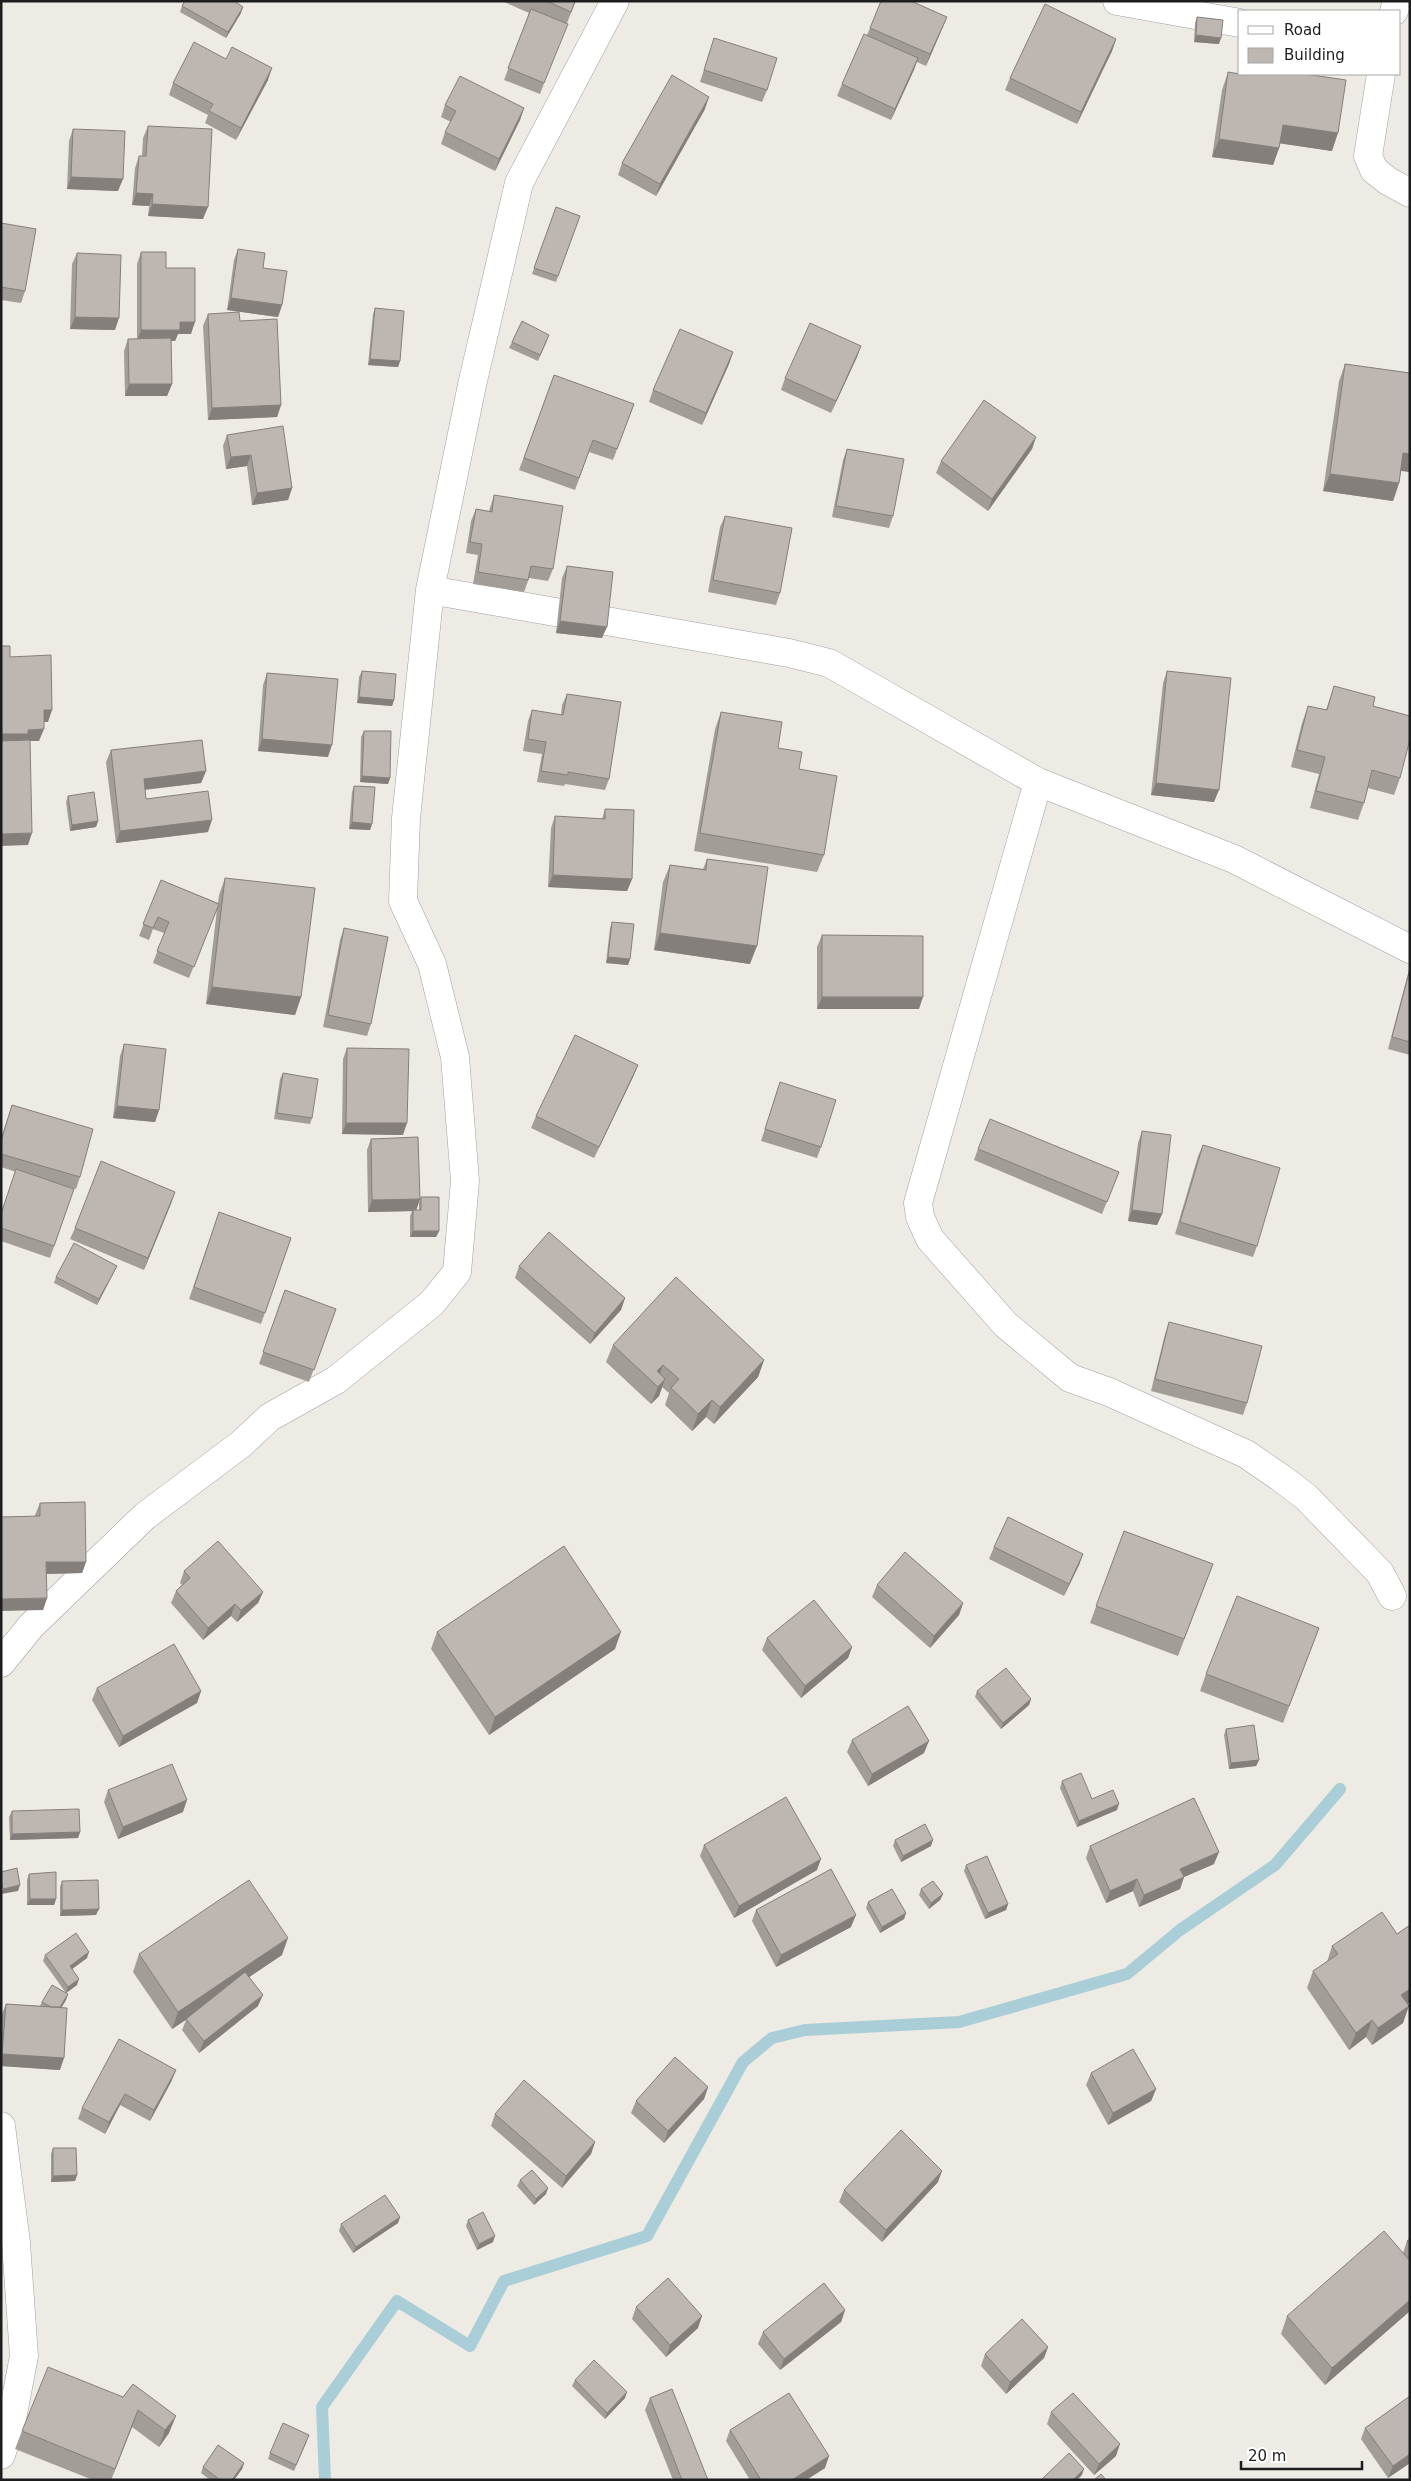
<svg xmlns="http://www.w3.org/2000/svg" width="1411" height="2481" viewBox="0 0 1411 2481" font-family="'DejaVu Sans',sans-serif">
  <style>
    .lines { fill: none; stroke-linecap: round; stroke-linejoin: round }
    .stream { stroke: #a9ced7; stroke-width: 12 }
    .minor-casing { stroke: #a1a1a1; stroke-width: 29 }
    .minor { stroke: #fff; stroke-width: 28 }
    .wall { fill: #a39d98 }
    .shaded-wall { fill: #857f7c }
    .building { fill: #beb6b1; stroke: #857f7c }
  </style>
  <rect width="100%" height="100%" fill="#eeeae4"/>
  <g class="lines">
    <path class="stream" d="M325,2480l-3,-73 75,-106 73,45 34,-65 143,-45 96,-174 29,-24 33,-8 154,-8 168,-48 53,-44 95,-65 65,-76"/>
    <defs>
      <path id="minor" d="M1117,1l123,22
        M1394,11l3,-10
        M1381,74l-13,82 6,14 14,11 22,12
        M430,590l359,63 40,10 209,119 196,77 176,90
        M1038,782l-120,421 2,14 10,22 76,86 64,53 39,14 137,62 35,24 25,19 74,76 12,23
        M1,1663l30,-37 114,-110 96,-72 29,-27 66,-37 96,-77 25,-31 8,-91 -10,-124 -23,-93 -29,-63 3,-83 24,-228 42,-205 47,-202 96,-182
        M1,2126l15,117 8,113 -12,63 -11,36"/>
    </defs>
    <use href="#minor" class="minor-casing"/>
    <use href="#minor" class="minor"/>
  </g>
  <path class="wall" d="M502,1h74l-9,22 -27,71 -36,-14 25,-67z
    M182,6l59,7 -15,25 -46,-26z
    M947,17l-5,12 -16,37 -9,-4 -26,58 -54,-24 5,-12 25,-49 3,-7z
    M1197,17l22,27 -25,-2 1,-19z
    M714,38l53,52 -5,12 -62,-20z
    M1116,39l-4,12 -35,73 -72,-34 5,-12z
    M226,59l42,21 -32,60 -31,-17 3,-8 -39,-20 4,-12z
    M1228,72l14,3v-1h63l27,77 -52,-8 -1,5 -6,17 -61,-8 10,-67z
    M445,105l79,3 -4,12 -25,51 -54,-27 4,-12 6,-10 -10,-5z
    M705,109l-49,87 -38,-21 4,-12z
    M148,126l55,93 -55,-3 1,-10 -17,-1 3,-37 4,-12h3l1,-18z
    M73,129l45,62 -51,-2 2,-48z
    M556,207l24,9 -24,66 -24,-8z
    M1,223l24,68 -4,12 -20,-3z
    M238,249l25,19 19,37 -4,12 -51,-7 7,-50z
    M141,252l50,82h-13l-3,7h-4l1,43 -5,12h-42l-1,-45 4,-12h9v-75z
    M77,253l38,77 -45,-1 2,-65z
    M375,308l25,53 -2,6 -30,-2 5,-51z
    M208,314l32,7 41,84 -4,12 -69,3 -5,-94z
    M547,341l-9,20 -29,-13 3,-6z
    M861,346l-4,11 -26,56 -50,-23 4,-12z
    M733,352l-4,12 -27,61 -53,-23 4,-12z
    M1345,364l65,9v99l-9,-1 -2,12 -6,18 -70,-10 16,-110z
    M554,375l80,29 -21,56 -24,-8 -14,38 -56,-20z
    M227,435l65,53 -4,12 -36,5 -5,-39 -21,3 -3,-23z
    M1036,437l-4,12 -44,62 -52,-38 5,-12z
    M847,449l46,67 -4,12 -57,-11 11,-57z
    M494,495l59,74 -5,12 -19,-3 -5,14 -51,-8 5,-29 -12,-2 5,-32 5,-12 13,2z
    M725,516l55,77 -4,12 -68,-13 12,-65z
    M567,566l35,72 -46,-5 6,-55z
    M362,671l32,29 -2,6 -35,-3 2,-26z
    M1167,671l47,131 -63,-7 12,-112z
    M267,673l61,84 -70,-6 5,-66z
    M1334,686l39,20 27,72 -6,17 -26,-7 -4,15 -6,17 -48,-12 9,-34 -28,-7 11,-44 6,-17 18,4z
    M567,694l42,85 -4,11 -40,-6 -1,2 -27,-4 5,-28 -19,-3 5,-30 4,-11 29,5 1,-10z
    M721,712l57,36 21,21 25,86 -7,17 -123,-21 21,-122z
    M364,731l26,47 -2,6 -28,-2 1,-45z
    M111,750l95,21 -5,12 -56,7 1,9 62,33 -92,11 -10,-81z
    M354,786l18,38 -2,6 -21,-1 3,-37z
    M68,796l30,25 -2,6 -26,4 -4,-29z
    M605,809l27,70 -5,12 -79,-4 3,-59 4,-12 47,3z
    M707,859l43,105 -96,-14 9,-68 7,-17 33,4z
    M225,878l76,119 -6,18 -89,-11 11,-95 -28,69 -36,-15 11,-30 -11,-4 -4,11 -10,-4 22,-56 57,23 1,-8z
    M612,922l18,37 -2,6 -22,-2 4,-35z
    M344,928l27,96 -4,12 -44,-9 17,-87z
    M822,935l97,74h-102v-62z
    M1410,966v89l-22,-6z
    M124,1044l35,66 -4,12 -42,-4 7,-62z
    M347,1048l56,87 -61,-1 1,-75z
    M638,1065l-5,12 -39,81 -63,-30 5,-12z
    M283,1073l29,45 -2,6 -36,-5 6,-40z
    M780,1082l41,65 -4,11 -56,-17z
    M12,1105l68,72 -4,12 -15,-4 13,4 -24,69 -49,-17v-28l15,-41 -15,-5v-29z
    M1142,1131l20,83 -5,11 -29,-4 10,-78z
    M371,1139l49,60 -4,11h3v-7l2,-6 18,34 -3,6h-26v-21l2,-5 -44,1 -1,-62z
    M1203,1145l54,101 -4,11 -78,-23 23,-78z
    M978,1149l141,23 -17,42 -128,-54z
    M175,1192l-31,78 -74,-31 5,-11z
    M219,1212l72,26 -30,86 -72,-25z
    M117,1266l-3,6 -17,33 -43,-22 2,-6z
    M519,1266l106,32 -4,12 -31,34 -75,-66z
    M285,1290l51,19 -27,73 -50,-18z
    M1169,1322l78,81 -4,12 -92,-24 14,-57z
    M613,1345l151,15 -6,17 -44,47 -8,-7 -14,14 -27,-26 4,-12 -7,-6 -3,9 -8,8 -45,-42z
    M40,1503l46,59 -4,11 -36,1 1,24 -4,12 -8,-95z
    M1124,1531l89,33 -35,92 -88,-33z
    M994,1547l89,7 -4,11 -15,31 -75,-37z
    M184,1571l79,21 -5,11 -21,19 -6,-6 -28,24 -32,-37 5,-12 6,-6 -2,-2z
    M877,1585l86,18 -4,12 -29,33 -58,-51z
    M1319,1628l-36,95 -83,-32 6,-17z
    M437,1632l178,17 -126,86 -58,-86z
    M767,1638l85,9 -4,11 -47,40 -39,-48z
    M97,1688l104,3 -4,12 -78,44 -27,-47z
    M977,1691l54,8 -2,6 -28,24 -26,-32z
    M1226,1729l33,31 -3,6 -27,3 -5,-34z
    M852,1740l72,13 -56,33 -21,-34z
    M1062,1781l30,18 25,11 -40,17 -17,-39z
    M108,1790l75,22 -65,27 -14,-37z
    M12,1811l68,21 -2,6 -68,2 -1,-23z
    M895,1840l36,6 -30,16 -8,-16z
    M704,1845l113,25 -83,48 -34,-62z
    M1090,1846l124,18 -30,13 -4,12 -41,18 -6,-16 -27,12 -20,-45z
    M966,1865l42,39 -2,6 -21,9 -21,-48z
    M29,1874l27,25 -2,6h-27v-25z
    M62,1881l34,34 -36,1v-29z
    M921,1889l22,5 -3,6 -11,9 -10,-14z
    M868,1902l38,11 -2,6 -24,14 -14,-25z
    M756,1910l95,17 -75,40 -24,-46z
    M1410,1925v77l-2,1 -5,20 -31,22 -6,-8 -17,13 -42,-62 6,-17 14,-9 5,-16 65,-12z
    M139,1954l143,1 -33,22 9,29 -59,47 -17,-23 4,-10 -14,9 -39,-57z
    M45,1955l42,3 -15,11 5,16 -11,8 -23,-32z
    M68,1994l-2,6 -5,8 -1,62 -59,-4v-50l5,-12 34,2 2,-4z
    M176,2070l-5,12 -21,39 -30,-16 -15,29 -27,-15 4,-11z
    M1091,2073l65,16 -5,12 -43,24 -22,-40z
    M708,2087l-4,12 -40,44 -33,-30 5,-12z
    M495,2114l100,28 -4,12 -29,34 -71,-62z
    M53,2148l24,27 -2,6 -24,1v-28z
    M520,2180l26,14 -12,11 -17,-19z
    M938,2182l-56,60 -43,-40 5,-12z
    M400,2217l-2,6 -45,30 -14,-22 2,-7z
    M468,2220l25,22 -16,8 -11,-24z
    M1410,2239v72l-85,74 -44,-51 6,-18 116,-63 4,-12z
    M636,2307l62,21 -32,29 -34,-38z
    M845,2310l-4,12 -61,48 -22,-26 5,-12z
    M1048,2347l-4,11 -38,36 -25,-28 4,-12z
    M575,2380l50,18 -20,21 -33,-33z
    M123,2397l46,36 -10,14 -27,-20 -21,53h-18l-78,-31 7,-18z
    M650,2398l58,82h-35l-28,-70z
    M1051,2412l65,44 -22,19 -47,-51z
    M1365,2428l45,35 -22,15 -27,-39z
    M730,2430l95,38 -19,12h-56l-24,-39z
    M307,2441l-13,30 -26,-12 2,-6z
    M244,2463l-2,6 -8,11h-24l-9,-7 2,-6z"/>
  <path class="shaded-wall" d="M243,7l-2,6 -15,25 2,-6z
    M947,17l-5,12 -16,37 4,-12z
    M1196,35l25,3 -2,6 -25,-2z
    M1116,39l-4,12 -35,73 4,-12z
    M918,58l-4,12 -23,50 4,-11z
    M272,68l-4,12 -32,60 5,-12z
    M709,97l-4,12 -49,87 4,-12z
    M524,108l-4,12 -25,51 4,-12z
    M1283,125l55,8 -6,18 -55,-8z
    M1219,139l60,9 -6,17 -61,-8z
    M71,177l52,2 -5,12 -51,-2z
    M136,193l17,1 -4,12 -17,-1z
    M152,204l56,3 -5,12 -55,-3z
    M231,298l51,7 -4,12 -51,-7z
    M75,317l44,1 -4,12 -45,-1z
    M180,322h15l-4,12h-13l-3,7h-38l4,-11z
    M861,346l-4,11 -26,56 5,-12z
    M733,352l-4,12 -27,61 4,-12z
    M370,359l30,2 -2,6 -30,-2z
    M129,384h43l-5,12h-42z
    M281,405l-4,12 -69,3 4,-12z
    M1036,437l-4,12 -44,62 4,-12z
    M1403,453l7,1v18l-13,-2z
    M251,455l-4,11 -21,3 5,-12z
    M1330,474l69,9 -6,18 -70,-10z
    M292,488l-4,12 -36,5 5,-12z
    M560,621l47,6 -5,11 -46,-5z
    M359,697l35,3 -2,6 -35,-3z
    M44,710h8l-4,12h-9z
    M44,729l-5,12h-14l-24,5v-12l27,-4z
    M262,739l70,6 -4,12 -70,-6z
    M206,771l-5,12 -61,7 4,-11z
    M362,776l28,2 -2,6 -28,-2z
    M1156,783l63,7 -5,12 -63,-7z
    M212,820l-4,12 -92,11 4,-12z
    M98,821l-2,6 -26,4 2,-6z
    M352,822l20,2 -2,6 -21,-1z
    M32,833l-4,12 -27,1v-12z
    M553,875l79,4 -5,12 -79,-4z
    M660,933l97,13 -7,18 -96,-14z
    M608,957l22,2 -2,6 -22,-2z
    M212,987l89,10 -6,18 -89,-11z
    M822,997h101l-4,12h-102z
    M638,1065l-5,12 -39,81 5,-11z
    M117,1106l42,4 -4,12 -42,-4z
    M346,1123h61l-4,12 -61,-1z
    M175,1192l-4,12 -27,66 4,-12z
    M420,1199l-4,12 -48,1 4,-12z
    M1132,1210l30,4 -5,11 -29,-4z
    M413,1231h26l-3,6h-26z
    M117,1266l-3,6 -17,33 2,-6z
    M625,1298l-4,12 -31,34 5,-11z
    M764,1360l-6,17 -44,47 6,-17z
    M663,1365l-6,17v-11z
    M665,1379l-6,17 -8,8 7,-17z
    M712,1400l-6,17 -14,14 6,-17z
    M1083,1554l-4,11 -15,31 5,-12z
    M46,1562h40l-4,11 -40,1z
    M263,1592l-5,11 -21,19 4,-12z
    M47,1598l-4,12 -42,1v-12z
    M963,1603l-4,12 -29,33 4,-12z
    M235,1604l-4,12 -28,24 5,-12z
    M621,1632l-6,17 -126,86 6,-18z
    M852,1647l-4,11 -47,40 4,-12z
    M201,1691l-4,12 -78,44 4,-11z
    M1031,1699l-2,6 -28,24 2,-6z
    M929,1741l-5,12 -56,33 4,-12z
    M1259,1760l-3,6 -27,3 2,-6z
    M187,1800l-4,12 -65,27 5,-12z
    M1119,1804l-2,6 -40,17 2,-6z
    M80,1832l-2,6 -68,2 2,-6z
    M933,1840l-2,6 -30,16 2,-6z
    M1219,1852l-5,12 -30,13 -4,12 -41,18 5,-12 36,-26z
    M821,1859l-4,11 -83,48 5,-12z
    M1137,1879l-4,12 -27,12 4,-12z
    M20,1885l-2,6 -17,3 2,-5z
    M943,1894l-3,6 -11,9 2,-6z
    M30,1899h26l-2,6h-27z
    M1008,1904l-2,6 -21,9 3,-6z
    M99,1909l-3,6 -36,1 2,-6z
    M906,1913l-2,6 -24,14 2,-6z
    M856,1915l-5,12 -75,40 5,-12z
    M288,1938l-6,17 -110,74 6,-17z
    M89,1952l-2,6 -19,14 2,-6z
    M79,1979l-2,6 -11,8 2,-6z
    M1410,1989v13l-15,10 6,-17z
    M68,1994l-2,6 -10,17 2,-6z
    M263,1995l-5,11 -59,47 5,-12z
    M1409,2006l-6,17 -31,22 6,-17z
    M1372,2020l-6,17 -17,13 7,-17z
    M2,2054l62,4 -4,12 -59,-4v-9z
    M176,2070l-5,12 -21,39 4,-11z
    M708,2087l-4,12 -40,44 4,-12z
    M1156,2089l-5,12 -43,24 5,-12z
    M125,2094l-5,11 -15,29 4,-12z
    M595,2142l-4,12 -29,34 4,-12z
    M942,2171l-4,11 -56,60 4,-12z
    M77,2175l-2,6 -24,1 2,-6z
    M548,2188l-2,6 -12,11 2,-6z
    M400,2217l-2,6 -45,30 3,-6z
    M495,2236l-2,6 -16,8 2,-6z
    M1410,2300v11l-85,74 7,-17z
    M845,2310l-4,12 -61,48 4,-11z
    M702,2316l-4,12 -32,29 4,-12z
    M1048,2347l-4,11 -38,36 4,-12z
    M627,2392l-2,6 -20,21 2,-6z
    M138,2410l-6,17 -21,53 4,-11z
    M176,2416l-7,17 -10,14 6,-17z
    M1120,2444l-4,12 -22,19 5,-11z
    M1410,2454v9l-22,15 5,-12z
    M829,2456l-4,12 -19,12h-14z
    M244,2463l-2,6 -8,11h-2z
    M1084,2469l-2,6 -5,5h-4z"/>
  <path class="building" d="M185,1h49l9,6 -15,25 -46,-26z
    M547,1h28l-4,11z
    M881,1h30l36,16 -17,37 -60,-26z
    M1045,4l71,35 -35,73 -71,-34z
    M531,9l37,15 -24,59 -36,-15z
    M1197,17l26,3 -2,18 -25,-3z
    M864,34l54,24 -23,51 -53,-25z
    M714,38l63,20 -10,32 -63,-20z
    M194,42l32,17 6,-12 40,21 -31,60 -32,-17 4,-7 -40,-21z
    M1228,72l18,3v-1h59l41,6 -8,53 -55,-8 -4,23 -60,-9z
    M672,75l37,22 -49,87 -38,-21z
    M460,76l64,32 -25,51 -54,-27 11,-21 -11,-6z
    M148,126l64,3 -4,78 -56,-3 1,-10 -17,-1 3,-37h7z
    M73,129l52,2 -2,48 -52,-2z
    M556,207l24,9 -22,60 -24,-8z
    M1,223l35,6 -11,62 -24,-4z
    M238,249l27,4 -2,15 24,3 -5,34 -51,-7z
    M141,252h25v16h29v54h-15v8h-39z
    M77,253l44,2 -2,63 -44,-1z
    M375,308l29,3 -4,50 -30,-2z
    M239,312l1,9 37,-2 4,86 -69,3 -4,-94z
    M522,321l27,14 -9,20 -28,-13z
    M810,323l51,23 -25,55 -51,-23z
    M680,329l53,23 -27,61 -53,-23z
    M171,338l1,46h-43l-1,-45z
    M1345,364l65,9v81l-7,-1 -4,30 -69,-9z
    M554,375l80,29 -17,45 -24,-9 -14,38 -55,-20z
    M984,400l52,37 -44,62 -51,-38z
    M283,426l9,62 -35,5 -6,-38 -20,2 -4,-22z
    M847,449l57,10 -11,57 -57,-10z
    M494,495l69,11 -10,63 -22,-3 -3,14 -50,-8 4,-28 -12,-2 6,-33 16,3z
    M725,516l67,12 -12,65 -67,-13z
    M567,566l46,6 -6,55 -47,-6z
    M1,646h9v11l41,-2 1,55h-8v19l-16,1v4h-27z
    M362,671l34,3 -2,26 -35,-3z
    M1167,671l64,7 -12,112 -63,-7z
    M267,673l71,6 -6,66 -70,-6z
    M1334,686l41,11 -2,9 37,10v23l-10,39 -28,-8 -8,33 -48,-12 9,-34 -28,-7 11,-44 19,4z
    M567,694l54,8 -12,77 -41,-7v3l-27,-4 5,-29 -18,-3 4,-29 31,5z
    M721,712l61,10 -4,26 24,4 -3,17 38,7 -13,79 -124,-22z
    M364,731h27l-1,47 -28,-2z
    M30,740l2,93 -31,1v-93z
    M202,740l4,31 -62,8 2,20 62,-8 4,29 -92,11 -9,-81z
    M354,786l21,1 -3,37 -20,-2z
    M94,792l4,29 -26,4 -4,-29z
    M605,809l29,1 -2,69 -79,-4 2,-59 50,3z
    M707,859l61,8 -11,79 -97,-13 10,-68 36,5z
    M225,878l90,10 -14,109 -89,-10z
    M161,880l58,24 -25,63 -37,-16 12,-29 -11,-5 -5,11 -10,-4z
    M612,922l22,2 -4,35 -22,-2z
    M344,928l44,9 -17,87 -43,-9z
    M822,935l101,1v61h-101z
    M1410,969v73l-18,-5z
    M575,1035l63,30 -39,82 -63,-31z
    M124,1044l42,5 -7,61 -42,-4z
    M347,1048l62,1 -2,74h-61z
    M283,1073l35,6 -6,39 -35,-5z
    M780,1082l56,18 -15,47 -56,-18z
    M12,1105l81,24 -13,48 -79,-23v-13z
    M990,1119l129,53 -12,30 -129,-53z
    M1142,1131l29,4 -9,79 -30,-4z
    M418,1137l2,62 -48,1 -1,-61z
    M1203,1145l77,23 -23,78 -77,-24z
    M101,1161l74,31 -27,66 -73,-30z
    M16,1169l58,20 -20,57 -53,-18v-14z
    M421,1197h18v34h-26v-21h8z
    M219,1212l72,26 -26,75 -71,-26z
    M549,1232l76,66 -30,35 -76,-67z
    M74,1243l43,23 -18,33 -43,-22z
    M676,1277l88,83 -44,47 -8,-7 -14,14 -27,-26 8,-9 -16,-14 -6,6 8,8 -7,8 -45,-42z
    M285,1290l51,19 -22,61 -51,-18z
    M1169,1322l93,24 -15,57 -92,-24z
    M85,1502l1,60h-40l1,36 -46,1v-82l39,-1v-13z
    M1008,1517l75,37 -14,30 -75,-37z
    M1124,1531l89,33 -29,75 -88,-33z
    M218,1541l45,51 -22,18 -6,-6 -27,24 -32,-37 14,-13 -6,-7z
    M564,1546l57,86 -126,85 -58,-85z
    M905,1552l58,51 -29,33 -57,-51z
    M1237,1596l82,32 -30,78 -83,-32z
    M814,1600l38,47 -47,39 -38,-48z
    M174,1644l27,47 -78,45 -26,-48z
    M1006,1668l25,31 -28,24 -26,-32z
    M908,1706l21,35 -57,33 -20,-34z
    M1254,1725l5,35 -28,3 -5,-34z
    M172,1764l15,36 -64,27 -15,-37z
    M1081,1773l11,26 21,-9 6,14 -40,17 -17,-40z
    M786,1797l35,62 -82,47 -35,-61z
    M1194,1798l25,54 -39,17 4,8 -40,18 -7,-16 -27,12 -20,-45z
    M79,1809l1,23 -68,2v-23z
    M925,1824l8,16 -30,16 -8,-16z
    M987,1856l21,48 -20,9 -22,-48z
    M17,1868l3,17 -17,4 -2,-8v-9z
    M831,1869l25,46 -75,40 -25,-45z
    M56,1872v27h-26l-1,-25z
    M98,1880l1,29 -37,1v-29z
    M249,1880l39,58 -110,74 -39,-58z
    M933,1881l10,13 -12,9 -10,-14z
    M892,1889l14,24 -24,14 -14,-25z
    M1382,1912l15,22 13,-9v64l-9,6 8,11 -31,22 -6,-8 -16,13 -43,-62 25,-17 -6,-8z
    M76,1933l13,19 -19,14 9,13 -11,8 -23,-32z
    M245,1972l18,23 -59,46 -18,-22z
    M52,1985l16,9 -8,13h-9l-9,-5z
    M6,2004l61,4 -3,50 -62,-4z
    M119,2039l57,31 -22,40 -29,-16 -16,28 -27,-14z
    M1133,2049l23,40 -43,24 -22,-40z
    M675,2057l33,30 -40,44 -32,-30z
    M524,2080l71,62 -29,34 -71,-62z
    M901,2130l41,41 -56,59 -42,-40z
    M53,2148h23l1,27 -24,1z
    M532,2170l16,18 -12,11 -16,-19z
    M385,2195l15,22 -44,30 -15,-23z
    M483,2212l12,24 -16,8 -11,-24z
    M1384,2231l26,30v39l-78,68 -45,-52z
    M1410,2239v6l-3,-4z
    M668,2278l34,38 -32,29 -34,-38z
    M824,2283l21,27 -61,49 -21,-27z
    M1022,2319l26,28 -38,35 -25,-28z
    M594,2360l33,32 -20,21 -32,-33z
    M48,2367l75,30 10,-13 43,32 -11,14 -27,-20 -23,59 -93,-38z
    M672,2389l36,91h-26l-32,-82z
    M789,2393l40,63 -37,24h-31l-31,-50z
    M1073,2393l47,51 -21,20 -48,-52z
    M1410,2396v58l-17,12 -28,-38z
    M283,2423l26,12 -13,30 -26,-12z
    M218,2445l26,18 -12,17h-12l-17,-13z
    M1069,2453l15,16 -11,11h-32z
    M1101,2474l5,6h-12z"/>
  <rect width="1411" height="2481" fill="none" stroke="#1d1d1d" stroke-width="5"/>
  <rect x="1238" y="10" width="162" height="65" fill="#ffffff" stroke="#a5a5a5"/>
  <rect x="1248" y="26" width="25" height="8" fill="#ffffff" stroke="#a5a5a5"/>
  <text x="1284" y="35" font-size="15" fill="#1d1d1d">Road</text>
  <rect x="1248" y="48" width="25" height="15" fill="#beb6b1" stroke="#a5a5a5"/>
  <text x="1284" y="60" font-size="15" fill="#1d1d1d">Building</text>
  <path d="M1241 2461v8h121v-8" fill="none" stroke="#1d1d1d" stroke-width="2.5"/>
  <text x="1248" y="2461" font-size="15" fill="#1d1d1d" stroke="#ffffff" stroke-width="4" paint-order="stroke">20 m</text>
</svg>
